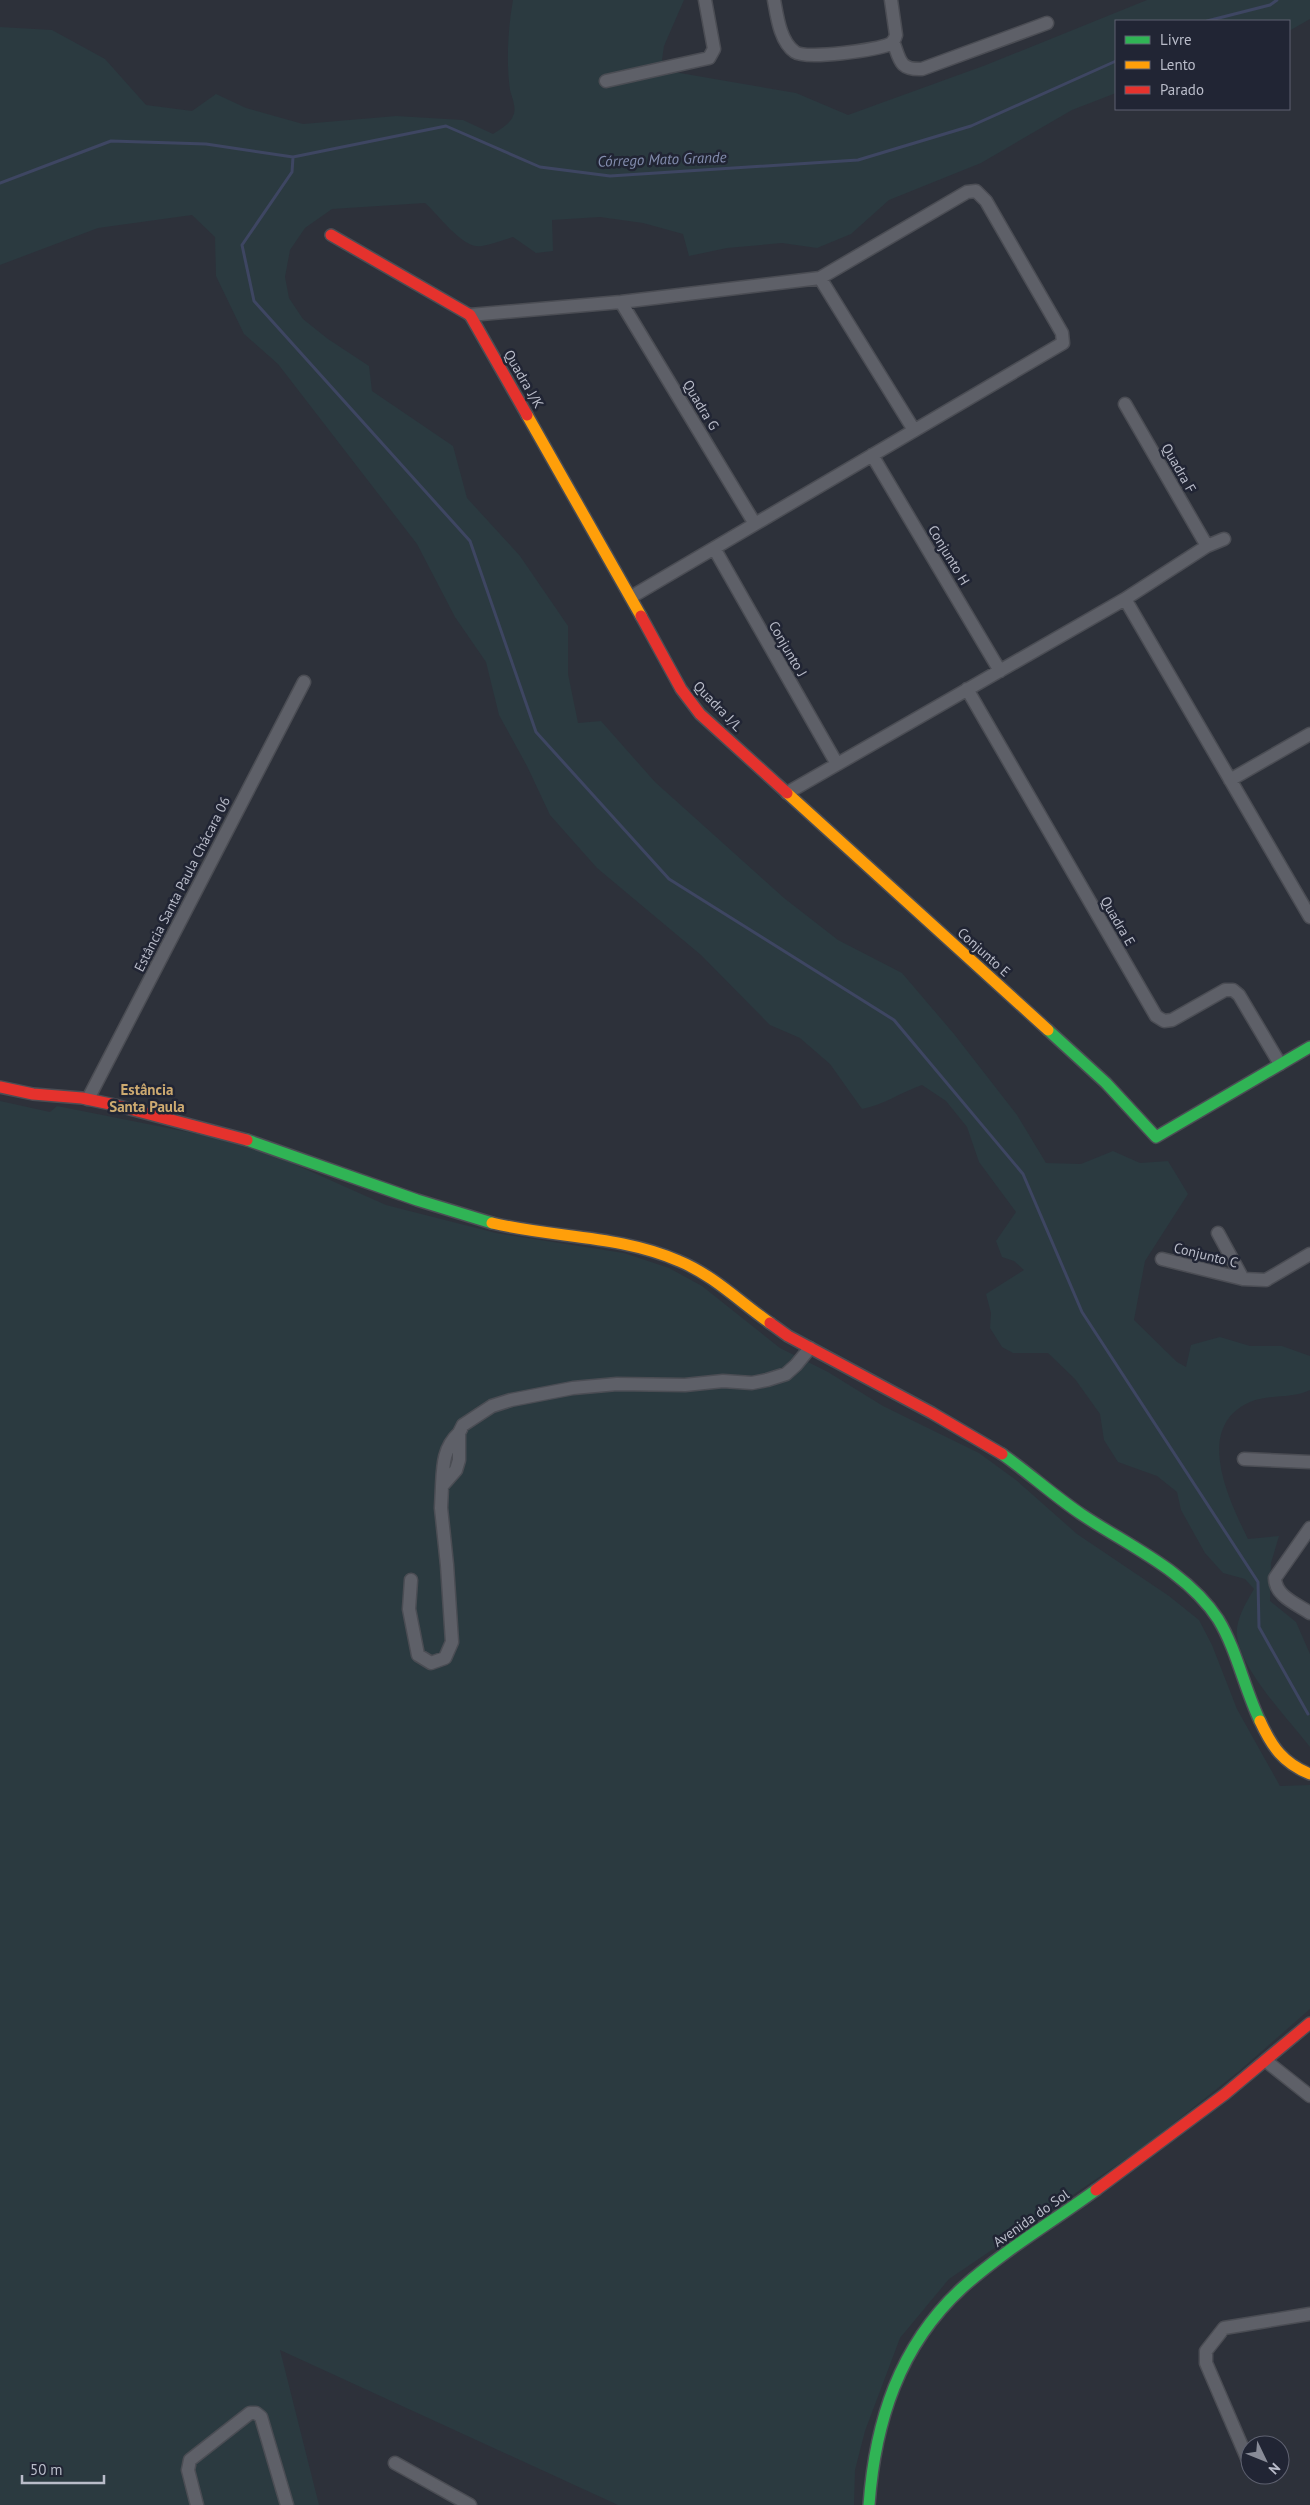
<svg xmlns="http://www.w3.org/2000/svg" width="1310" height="2505" viewBox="0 0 1310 2505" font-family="'PT Sans',sans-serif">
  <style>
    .green { fill: #2b3a40 }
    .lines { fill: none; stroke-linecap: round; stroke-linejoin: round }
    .stream { stroke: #3e4662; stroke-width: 3 }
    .street-casing { stroke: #4b4d54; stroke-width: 15 }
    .fast-casing { stroke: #4b4d54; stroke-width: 14 }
    .slow-casing { stroke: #4b4d54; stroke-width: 14 }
    .jam-casing { stroke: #4b4d54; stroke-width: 14 }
    .street { stroke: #5e6068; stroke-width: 12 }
    .fast { stroke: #30b455; stroke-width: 11 }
    .slow { stroke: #ff9f0a; stroke-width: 11 }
    .jam { stroke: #e5322d; stroke-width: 11 }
    .labels { text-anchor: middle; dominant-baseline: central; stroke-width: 5; stroke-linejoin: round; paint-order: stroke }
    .street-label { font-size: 14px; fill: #b9bcc9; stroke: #212534 }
    .water-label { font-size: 15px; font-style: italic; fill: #838dae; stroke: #212534 }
    .neighbourhood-label { font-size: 15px; font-weight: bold; fill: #cdaa70; stroke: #212534 }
  </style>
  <rect width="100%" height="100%" fill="#2d313a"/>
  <path class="green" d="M513,0h171l-20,46 -2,14 12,12 122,21 52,22 138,-50 161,-65h163v19l-21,12v-10h-173v72l-44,17 -91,53 -92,37 -38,34 -34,14 -35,-5 -55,5 -38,8 -6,-22 -40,-11 -43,-6 -48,3 1,31 -17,2 -23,-16c-10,3 -21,7 -31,9 -19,4 -43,-31 -57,-43l-93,6 -27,19 -15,22 -5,27 4,21 14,21 25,20 41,27 3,25 81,55 14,52 53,58 48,70v48l10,49 23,-2 54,61 129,116 54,42 64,33 52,61 63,81 29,48 35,1 32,-13 27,12 28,-2 20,33 -43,67 -11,59 43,42 9,5 5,-22 29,-8 30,9h32l28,10v34c-18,9 -42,4 -60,12 -57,25 -21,98 -2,137l31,-3 -8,27 -1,38 26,21 14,32v93c-21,-28 -77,-84 -73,-119 2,-14 10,-27 17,-39l-9,-10 -22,-6 -18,-20 -24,-43 -4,-18 -20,-16 -39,-14 -14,-22 -4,-26 -25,-35 -27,-26h-35l-11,-6 -12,-19 1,-15 -5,-19 38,-24 -10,-9 -12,-4 -6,-16 20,-29 -37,-50 -12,-35 -21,-26 -24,-16c-21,7 -38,20 -60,24l-32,-45 -30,-26 -30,-13 -69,-70 -104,-87 -47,-53 -23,-49 -28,-51 -13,-53 -31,-45 -38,-73 -139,-180 -34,-30 -28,-58 -1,-39 -23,-22 -94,13 -98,37v-238l52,3 53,29 41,46 46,6 24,-17 30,14 57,16 93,-8 67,4 30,14c6,-4 17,-10 20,-18 4,-8 -1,-18 -3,-26 -4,-28 -2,-62 3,-90z
    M0,1101l50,11 7,-6 161,32 47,13 121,54 110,28 128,20 45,15 33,18 78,62 48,24 55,34 96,47 37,27 61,54 92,62 30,24 13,25 25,64 43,77 30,-1v224l-72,63 -93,74 -196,133 -49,59 -35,93 -10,39 -1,35h-236l-338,-155 39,155h-319z"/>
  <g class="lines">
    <path class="stream" d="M1207,21l63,-16 7,-5
      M293,157l-1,15 -50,73 12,56 216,240 66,191 133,147 225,141 129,154 59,138 176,270 1,45 49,87
      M0,183l111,-42 95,3 87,13 153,-31 94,41 70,9 248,-16 113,-34 145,-65"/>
    <defs>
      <path id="street" d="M774,0c3,16 6,42 21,52 11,8 82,-2 95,-8 4,-2 5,-5 6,-9l-5,-35
        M893,41c7,19 6,29 29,28l125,-46
        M606,81l103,-23 5,-9 -9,-49
        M820,278l94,152
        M621,302l134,222
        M470,315l151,-13 199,-24 147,-86 9,-1 10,10 76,132 1,10 -432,254
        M1125,404l82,142
        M872,455l128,216
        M714,548l123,216
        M1125,599l185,318
        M967,689l189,327 8,5 8,-1 53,-30h8l6,5 41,69
        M1230,780l80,-46
        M787,793l338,-194 82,-53 17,-7
        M88,1099l216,-417
        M1218,1233l25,46
        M1162,1259l81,20 23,1 44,-26
        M1244,1459l66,3
        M442,1486c1,-20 1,-38 17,-53
        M1310,1528l-35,50c0,18 22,26 35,35
        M411,1580l-2,29 9,46 13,8 14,-5 7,-16 -5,-77 -6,-57 1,-22 14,-16 3,-10v-27l4,-8 29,-19 19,-6 62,-12 44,-4 68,1 38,-4 29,2 15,-3 19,-6 10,-9 14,-17
        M1266,2061l44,35
        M395,2463l75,42
        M1250,2465l-44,-102v-12l18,-23 86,-14
        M197,2505l-9,-35 2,-10 60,-47h6l5,4 26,88"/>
      <path id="fast" d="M1048,1030l58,53 50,54 154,-90
        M247,1140l170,60 75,23
        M1002,1454c27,19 51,41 79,60 46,31 106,57 137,105 19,31 26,69 42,102
        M869,2505c6,-83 30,-159 93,-217 41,-37 90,-66 134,-98"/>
      <path id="slow" d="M527,415l114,201
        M787,793l261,237
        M492,1223c62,15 128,12 187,38 34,14 61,41 91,62
        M1260,1721c12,26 23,42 50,53"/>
      <path id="jam" d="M331,235l139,80 57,100
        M641,616l40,73 19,25 87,79
        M0,1087l33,7 49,4 33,7 132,35
        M770,1323l18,13 144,77 70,41
        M1096,2190l129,-96 85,-71"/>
    </defs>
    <use href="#street" class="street-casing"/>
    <use href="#fast" class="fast-casing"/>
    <use href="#slow" class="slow-casing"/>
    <use href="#jam" class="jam-casing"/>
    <use href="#street" class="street"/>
    <use href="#fast" class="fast"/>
    <use href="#slow" class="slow"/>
    <use href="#jam" class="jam"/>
  </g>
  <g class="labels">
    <g class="street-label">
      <text transform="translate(524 379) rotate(60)">Quadra J/K</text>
      <text transform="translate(701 405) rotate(59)">Quadra G</text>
      <text transform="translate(1179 468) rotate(60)">Quadra F</text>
      <text transform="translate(949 555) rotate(59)">Conjunto H</text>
      <text transform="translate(788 649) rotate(60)">Conjunto J</text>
      <text transform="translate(718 706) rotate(46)">Quadra J/L</text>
      <text transform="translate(182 884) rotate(-63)">Estância Santa Paula Chácara 06</text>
      <text transform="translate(1118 921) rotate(60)">Quadra E</text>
      <text transform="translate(984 952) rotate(42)">Conjunto E</text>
      <text transform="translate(1206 1255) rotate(14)">Conjunto C</text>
      <text transform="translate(1031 2218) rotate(-35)">Avenida do Sol</text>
    </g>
    <g class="water-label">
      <text transform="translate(662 159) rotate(-2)">Córrego Mato Grande</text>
    </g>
    <g class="neighbourhood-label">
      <text x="147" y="1089">Estância<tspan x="147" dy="17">Santa Paula</tspan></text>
    </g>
  </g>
  <rect x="1115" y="20" width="175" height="90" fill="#212534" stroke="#5e6170"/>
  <rect x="1125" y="36" width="25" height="8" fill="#30b455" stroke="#5e6170"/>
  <text x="1160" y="45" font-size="15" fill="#b9bcc9">Livre</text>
  <rect x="1125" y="61" width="25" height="8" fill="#ff9f0a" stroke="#5e6170"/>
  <text x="1160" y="70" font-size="15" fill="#b9bcc9">Lento</text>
  <rect x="1125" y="86" width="25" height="8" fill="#e5322d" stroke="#5e6170"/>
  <text x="1160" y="95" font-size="15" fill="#b9bcc9">Parado</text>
  <g transform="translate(1265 2460) rotate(133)"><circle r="24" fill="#212534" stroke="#5e6170"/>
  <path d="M0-4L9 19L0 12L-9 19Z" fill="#888b97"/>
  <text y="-8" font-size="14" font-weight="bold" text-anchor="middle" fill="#b9bcc9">N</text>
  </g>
  <path d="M22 2475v8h82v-8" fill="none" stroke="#b9bcc9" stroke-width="2.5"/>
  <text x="30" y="2475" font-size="15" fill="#b9bcc9" stroke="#212534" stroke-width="4" paint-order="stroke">50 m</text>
</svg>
